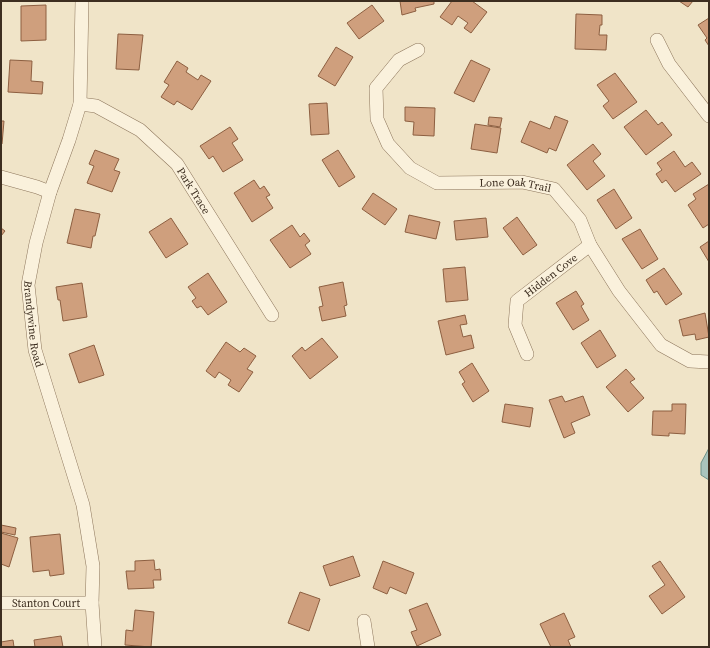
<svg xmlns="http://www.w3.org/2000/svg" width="710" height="648" viewBox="0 0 710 648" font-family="'Source Serif 4',serif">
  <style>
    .water { fill: #a9c4bc; stroke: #6f938a }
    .building { fill: #cf9f7d; stroke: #8d5f41 }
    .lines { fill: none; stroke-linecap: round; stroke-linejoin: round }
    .minor-casing { stroke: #8d765c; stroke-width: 14 }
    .minor { stroke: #faf1dc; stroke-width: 13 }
    .labels { text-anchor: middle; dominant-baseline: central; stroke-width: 3; stroke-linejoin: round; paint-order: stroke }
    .street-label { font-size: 11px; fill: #3d2e20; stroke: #f7eed8 }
  </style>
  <rect width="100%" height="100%" fill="#f0e4c8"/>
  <path class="water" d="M709,448v32l-8,-5v-12z"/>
  <path class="building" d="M400,1h34v3l-19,4 1,3 -14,4z
    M452,1h20l15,11 -16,21 -7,-5 4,-5 -10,-7 -6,9 -12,-8z
    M679,1h14l-5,6z
    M46,5v35l-25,1v-35z
    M372,5l12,16 -25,18 -12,-16z
    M576,14l26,1v10h-2l-1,10h8l-1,15 -31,-1z
    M709,18v28l-4,-6 2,-2 -9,-13z
    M118,34l25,1 -4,35 -23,-1z
    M336,47l17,10 -18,29 -17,-10z
    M10,60l22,1 -1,20 12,1 -1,12 -34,-2z
    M471,60l19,9 -16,33 -20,-9z
    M177,61l11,7 -2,4 12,8 3,-5 10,6 -19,29 -15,-9 -3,4 -13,-8 8,-12 -5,-3z
    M615,73l22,29 -24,17 -10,-13 6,-5 -12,-16z
    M327,103l2,31 -18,1 -2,-31z
    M405,107l30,1 -1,28 -21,-1 1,-13 -9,-1z
    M646,110l12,15 4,-3 10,13 -26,20 -22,-28z
    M555,116l13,5 -12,30 -7,-3 -2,5 -26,-11 9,-21 20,8z
    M489,117l13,1 -2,9 -12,-2z
    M1,121h3l-2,23h-1z
    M475,124l26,4 -4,25 -26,-4z
    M230,127l8,12 -6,4 11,17 -20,12 -10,-16 -4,3 -9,-13z
    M593,144l8,10 -8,7 12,15 -18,14 -20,-25z
    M95,150l24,9 -5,11 6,2 -8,20 -25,-9 7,-17 -5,-2z
    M338,150l17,27 -16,10 -17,-27z
    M674,151l11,16 7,-5 9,12 -26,18 -9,-12 -4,3 -6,-9 6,-4 -5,-7z
    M254,180l6,9 4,-3 6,9 -4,2 7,11 -21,14 -18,-29z
    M709,184v40l-6,4 -15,-23 8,-6 -3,-5z
    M614,189l18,29 -16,11 -19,-29z
    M373,193l24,16 -12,16 -23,-16z
    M75,209l25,5 -5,22h-2l-2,12 -24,-5z
    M409,215l31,7 -4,17 -31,-7z
    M517,217l20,28 -14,10 -20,-27z
    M171,218l17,26 -22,14 -17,-26z
    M486,218l2,19 -32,3 -2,-19z
    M292,225l8,12 4,-4 6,8 -5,4 6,9 -21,14 -20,-28z
    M1,228l4,3 -4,5z
    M640,229l18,30 -16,10 -20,-30z
    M709,241v21l-9,-15z
    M465,267l3,33 -22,2 -3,-33z
    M664,268l18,26 -16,11 -9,-14 -3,2 -8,-13z
    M208,273l19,29 -19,13 -7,-9 -4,2 -5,-7 4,-3 -8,-11z
    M343,282l4,23 -3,1 2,10 -24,5 -3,-14 4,-1 -4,-19z
    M82,283l5,34 -24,4 -3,-21h-2l-2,-13z
    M576,291l8,13 -3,2 8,14 -16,10 -17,-27z
    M705,313l4,24 -13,3 -1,-6 -12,2 -4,-16z
    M465,315l2,9 -7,1 3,12 8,-2 3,13 -28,7 -8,-34z
    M600,330l16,26 -19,12 -16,-25z
    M322,338l16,19 -28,22 -18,-23 10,-9 3,4z
    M226,342l14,10 4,-4 12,8 -9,13 6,3 -14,20 -11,-7 3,-5 -12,-8 -4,6 -9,-7z
    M94,345l10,30 -25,8 -10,-29z
    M472,363l17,28 -16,11 -11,-18 3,-2 -6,-10z
    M626,369l9,10 -5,3 14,16 -16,14 -22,-25z
    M562,396l3,6 18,-6 7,19 -19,8 4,10 -11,5 -15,-38z
    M505,404l28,4 -3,19 -28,-5z
    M672,404h14l-1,30 -16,-1v3l-17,-1 1,-24h19z
    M1,525l15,3 -1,7 -14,-3z
    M1,533l17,5 -9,29 -8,-3z
    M60,534l4,40 -14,2 -1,-6 -16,2 -3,-35z
    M353,556l7,20 -30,10 -7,-20z
    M154,560l1,10 5,-1 1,11h-8l1,8 -26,1 -2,-18h9v-10z
    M383,561l31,12 -8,21 -16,-7 -3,7 -14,-6z
    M660,561l25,36 -23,17 -13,-18 16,-11 -13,-19z
    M300,592l20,7 -11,32 -21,-8z
    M427,603l14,32 -24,11 -6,-14 6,-2 -8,-20z
    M135,610l19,2 -3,35 -26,-2 1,-15 7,1z
    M564,613l11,24 -7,3 3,7h-20l-11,-23z
    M61,636l2,11h-28l-1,-7z
    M13,640l1,7h-13v-5z"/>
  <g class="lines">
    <defs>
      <g id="minor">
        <path id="s1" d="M82,1l-2,103 -11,36 -19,52 -14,51 -8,42 7,65 48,155 10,61 -1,37 3,44"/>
        <path d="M657,40l12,24 40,52"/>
        <path id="s2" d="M418,50l-19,10 -23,28 1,31 11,25 22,24 27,15 85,-1 32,7 26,31 10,25 29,46 42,54 29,16 19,1"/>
        <path id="s3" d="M80,104l16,2 44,24 37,34 95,151"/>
        <path d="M1,177l36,10 13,5"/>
        <path id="s4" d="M527,354l-12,-29 2,-24 73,-56"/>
        <path id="s5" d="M1,603h91"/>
        <path d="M364,621l4,26"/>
      </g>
    </defs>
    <use href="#minor" class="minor-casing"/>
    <use href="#minor" class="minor"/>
  </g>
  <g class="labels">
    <g class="street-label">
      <text stroke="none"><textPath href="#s2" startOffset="258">Lone Oak Trail</textPath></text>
      <text stroke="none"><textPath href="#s3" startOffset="148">Park Trace</textPath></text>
      <text stroke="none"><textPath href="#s4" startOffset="98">Hidden Cove</textPath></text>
      <text stroke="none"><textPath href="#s1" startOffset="331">Brandywine Road</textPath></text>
      <text stroke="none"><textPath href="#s5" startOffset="45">Stanton Court</textPath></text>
    </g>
  </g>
  <rect width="710" height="648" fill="none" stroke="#3d2e20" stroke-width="4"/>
</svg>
